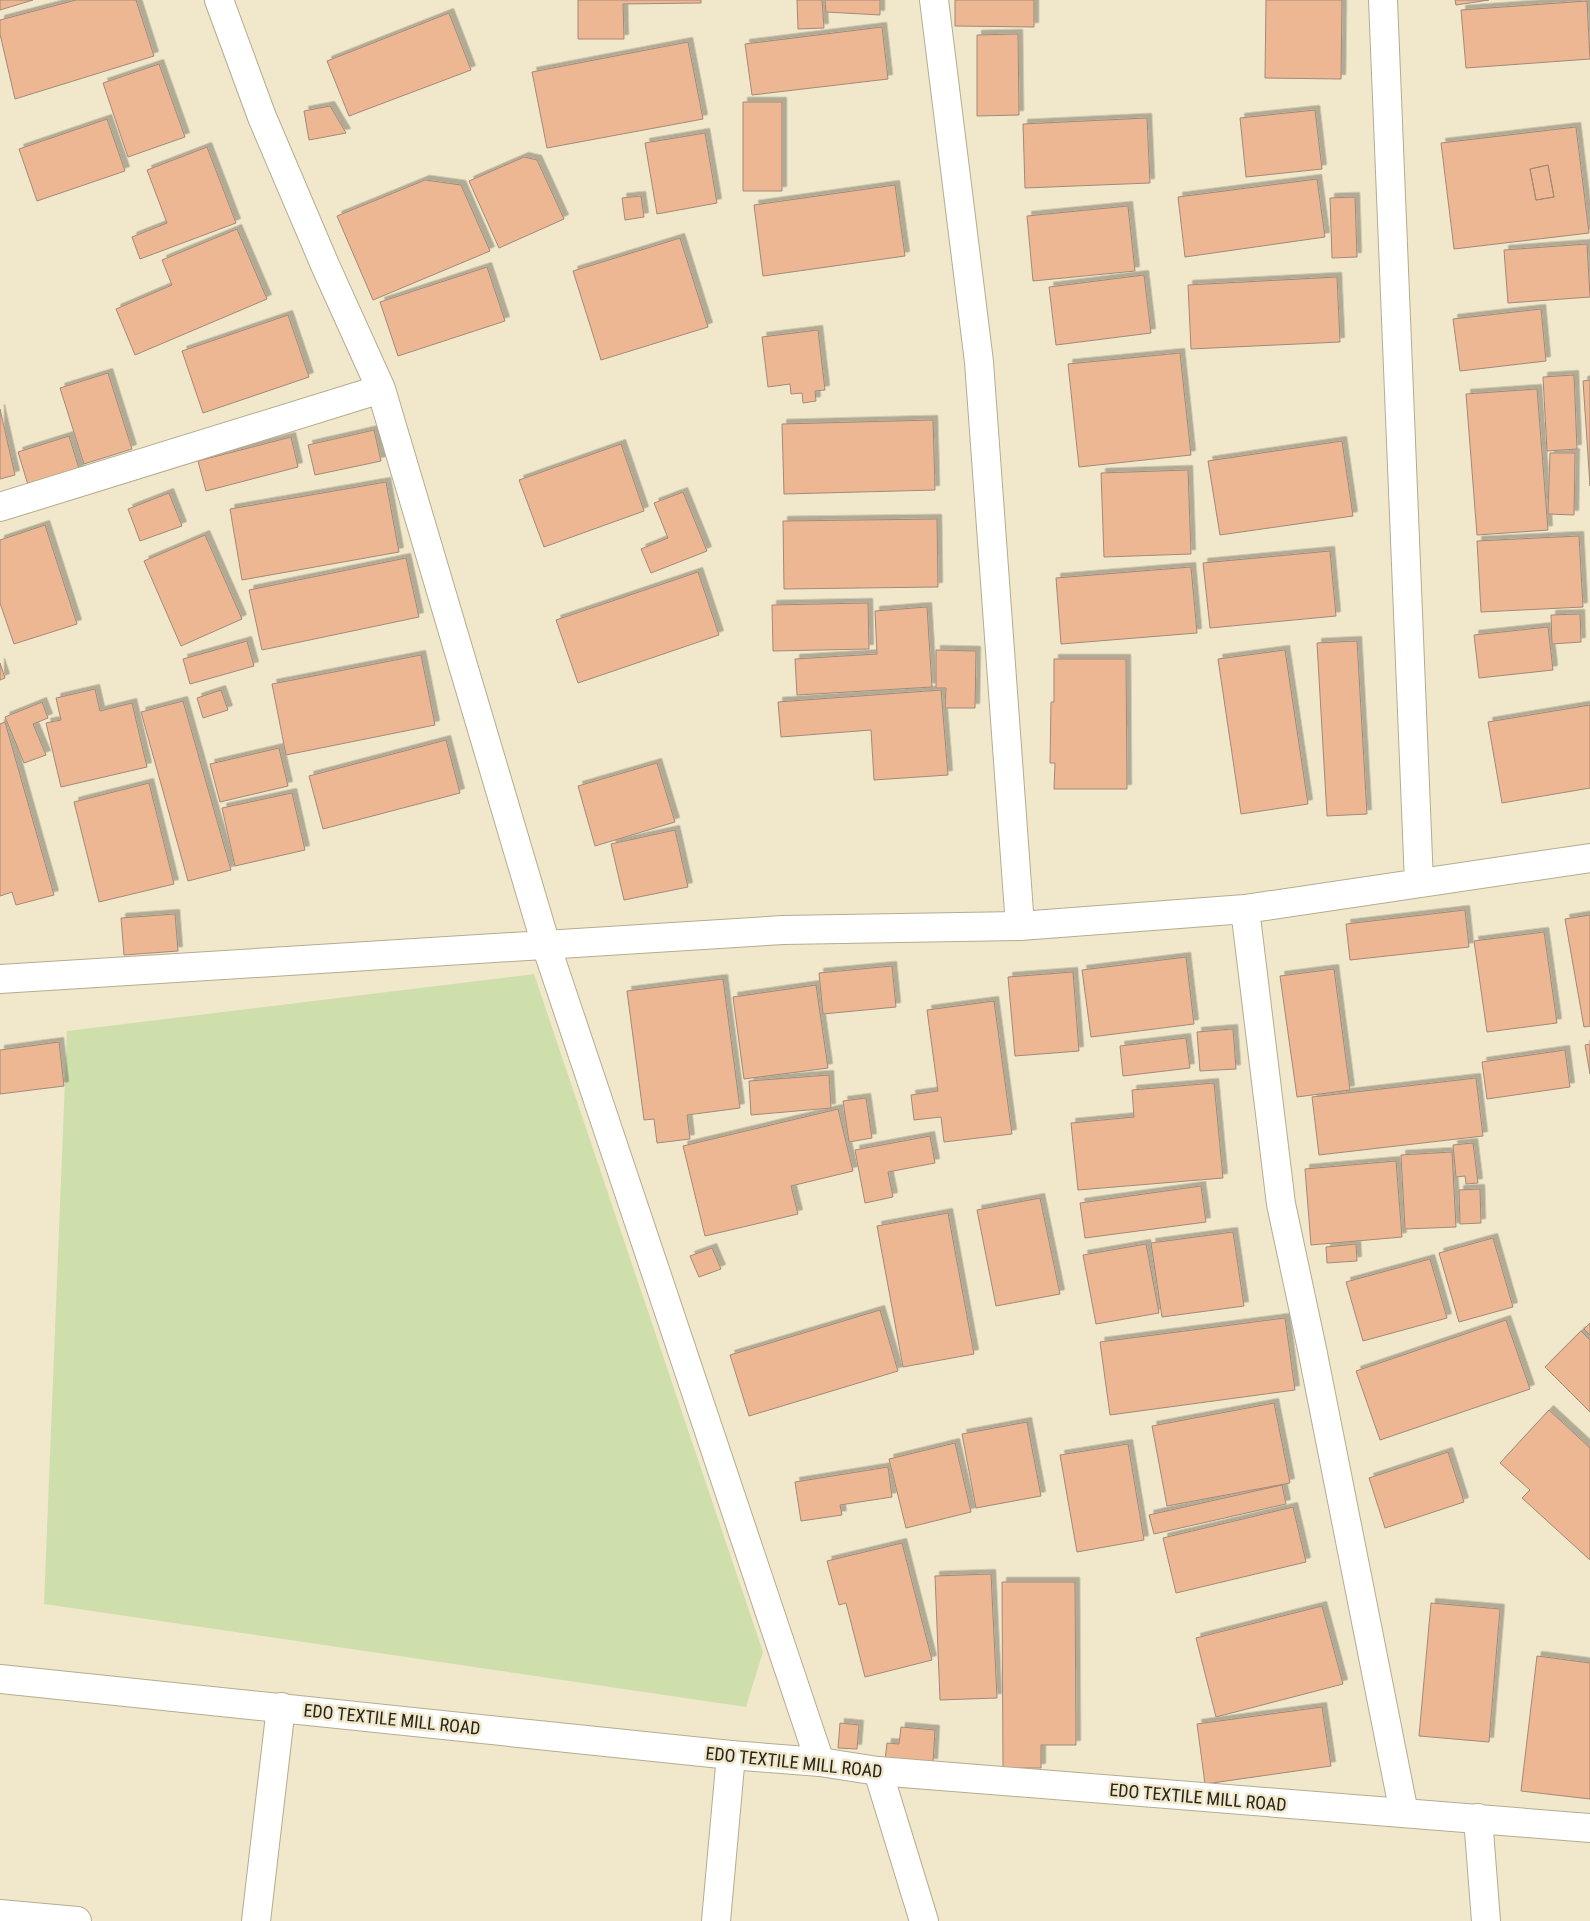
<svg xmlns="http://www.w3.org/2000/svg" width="1590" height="1921" viewBox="0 0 1590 1921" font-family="'Roboto Condensed',sans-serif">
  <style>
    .green { fill: #cfdfab }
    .building { fill: #eeb794; stroke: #a28979; fill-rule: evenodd; filter: url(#shadow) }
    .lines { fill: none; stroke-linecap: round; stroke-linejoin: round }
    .street-casing { stroke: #b4ac90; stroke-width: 30 }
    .secondary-casing { stroke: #b4ac90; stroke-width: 30 }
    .street { stroke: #fff; stroke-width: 28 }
    .secondary { stroke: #fff; stroke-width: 28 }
    .labels { text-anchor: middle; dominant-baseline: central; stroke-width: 5; stroke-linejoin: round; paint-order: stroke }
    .street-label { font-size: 18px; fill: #272419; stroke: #f1e8cb }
  </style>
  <defs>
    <filter id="shadow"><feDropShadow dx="4.5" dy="-4.5" stdDeviation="0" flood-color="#0004"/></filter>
  </defs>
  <rect width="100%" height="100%" fill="#f1e8cb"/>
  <path class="green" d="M534,974l229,678 -17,55 -702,-103 23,-573z"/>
  <path class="building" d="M0,0h33l-33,10z
    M76,0h60l18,56 -139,43 -15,-65v-14z
    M578,0h123v3l-78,1 1,35h-46z
    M797,0h25l2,28 -26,1z
    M825,0h55v15l-54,-3z
    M955,0h79v27l-79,-1z
    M1266,0h76l-1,79 -76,-1z
    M1455,0h34l-33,5z
    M1587,1l3,58 -124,9 -5,-58z
    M449,13l22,57 -122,46 -22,-55z
    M882,27l6,52 -136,16 -7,-51z
    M1018,34l1,81 -42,1v-81z
    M688,42l15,77 -156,29 -15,-76z
    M159,64l26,73 -57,20 -25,-74z
    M743,102h39v89h-39z
    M330,106l16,27 -37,7 -5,-29z
    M1315,110l7,59 -76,8 -6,-59z
    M1147,118l3,65 -125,5 -2,-64z
    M107,119l18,52 -88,30 -18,-52z
    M1576,127l13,106 -135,16 -13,-106zM1548,165l6,32 -18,3 -6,-31z
    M705,133l12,70 -60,11 -12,-71z
    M207,147l29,76 -96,36 -8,-22 35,-14 -20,-53z
    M524,157l13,3 27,59 -65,29 -30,-67z
    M1548,165l6,32 -18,3 -6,-31z
    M1317,179l8,58 -140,20 -7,-60z
    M425,180l36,5 29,66 -117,49 -36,-84z
    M895,185l10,71 -142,20 -9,-71z
    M641,196l3,21 -19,3 -3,-22z
    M1355,197l2,60 -25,1 -2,-60z
    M1128,206l7,65 -102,10 -6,-65z
    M237,229l30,70 -132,56 -19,-46 56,-24 -10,-25z
    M680,238l28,89 -107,33 -28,-89z
    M1587,244l3,53 -82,6 -4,-53z
    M487,267l18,54 -107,35 -18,-54z
    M1144,275l7,58 -95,12 -7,-58z
    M1337,277l3,65 -149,7 -3,-64z
    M1541,309l5,52 -86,10 -7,-52z
    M288,315l21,62 -106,36 -21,-62z
    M818,330l7,60 -10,1 1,10 -13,2 -1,-10 -11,1 -1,-10 -22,3 -6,-50z
    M1180,353l11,102 -112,12 -11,-103z
    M108,373l24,76 -48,15 -24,-76z
    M1574,375l3,74 -30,2 -4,-74z
    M1590,380v106l-7,-105z
    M1537,389l11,141 -71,5 -11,-141z
    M0,409l15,66 -15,4z
    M933,420l2,70 -151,4 -2,-70z
    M374,430l7,31 -66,14 -7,-30z
    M69,436l11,36 -51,16 -11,-36z
    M291,437l7,30 -92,24 -8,-30z
    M1342,441l11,75 -133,19 -12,-74z
    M621,444l23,67 -100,36 -25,-67z
    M1550,453h25l-1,62 -26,-1z
    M1188,470l3,84 -87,3 -3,-84z
    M386,482l13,70 -157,28 -12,-71z
    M683,492l24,59 -56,22 -10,-24 27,-11 -14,-35z
    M169,493l13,33 -42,15 -12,-32z
    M937,519l1,68 -154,2 -1,-68z
    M45,525l32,99 -63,20 -14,-41v-63z
    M205,535l37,84 -61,27 -37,-85z
    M1579,536l4,71 -102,5 -4,-71z
    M1330,551l6,65 -126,12 -7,-65z
    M406,558l13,59 -157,33 -13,-60z
    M1191,567l6,66 -136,11 -5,-66z
    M698,572l21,63 -141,48 -22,-63z
    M868,603l1,46 -96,2 -1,-46z
    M927,607l5,80 -135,8 -2,-36 82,-5 -2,-43z
    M1580,614l1,28 -29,2 -1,-29z
    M1548,627l5,43 -74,8 -5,-43z
    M247,641l7,25 -64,18 -7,-25z
    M1357,641l10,173 -40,2 -10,-173z
    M936,650l40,1 -1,57h-30l1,-20h-10z
    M1285,650l23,154 -67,10 -23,-155z
    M421,655l14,70 -149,30 -14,-71z
    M1054,659h72l1,130h-73l1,-26h-5l1,-61h3z
    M0,663l5,15 -5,2z
    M95,689l5,22 32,-8 15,64 -86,20 -15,-64 15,-3 -5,-22z
    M221,690l7,20 -25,8 -6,-20z
    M941,690l7,85 -74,5 -3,-50 -90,7 -3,-35z
    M183,701l48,169 -43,11 -47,-169z
    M42,702l6,16 -15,6 13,31 -22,8 -19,-46z
    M1590,705v83l-88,15 -14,-81z
    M5,722l49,173 -38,10 -4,-13 -12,4v-172z
    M446,740l14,53 -137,36 -14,-53z
    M279,748l9,38 -68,16 -10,-38z
    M657,763l18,59 -80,24 -17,-60z
    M149,783l25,101 -75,18 -25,-100z
    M292,793l13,57 -70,16 -13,-58z
    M675,830l13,57 -64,13 -13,-56z
    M1465,910l4,37 -119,13 -4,-36z
    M175,914l3,37 -54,4 -3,-37z
    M1590,915v111l-6,1 -19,-108z
    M1544,932l13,91 -70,9 -13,-91z
    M1186,957l8,67 -103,13 -9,-67z
    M892,966l4,41 -73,7 -4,-41z
    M1334,969l16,121 -53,7 -17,-121z
    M1073,972l6,79 -64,5 -7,-79z
    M723,979l17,129 -53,7 3,24 -33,4 -3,-24 -10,1 -17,-129z
    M816,985l12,83 -84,11 -11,-82z
    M994,1001l18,133 -68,8 -3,-25 -27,3 -3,-25 27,-4 -11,-81z
    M1233,1029l3,40 -36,2 -3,-39z
    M1186,1038l4,30 -67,8 -3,-30z
    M59,1042l5,44 -64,8v-44z
    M1590,1044v30l-5,-29z
    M1565,1050l5,37 -83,12 -5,-37z
    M829,1075l2,33 -80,7 -2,-34z
    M1476,1078l7,58 -164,19 -7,-58z
    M1214,1083l9,95 -145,12 -7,-67 63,-6 -2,-27z
    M866,1098l6,40 -23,4 -6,-41z
    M838,1109l15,62 -62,15 7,28 -93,22 -22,-90z
    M930,1136l5,27 -47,9 5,25 -28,6 -10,-53z
    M1473,1143l5,40 -12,1 -1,-8 -9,1 -3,-32z
    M1452,1152l4,75 -51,2 -4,-74z
    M1396,1161l6,76 -91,8 -6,-76z
    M1201,1186l5,36 -121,16 -5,-35z
    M1480,1189l1,34 -21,1 -1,-34z
    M1040,1198l20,96 -64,12 -19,-96z
    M948,1213l26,141 -71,13 -26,-141z
    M1233,1232l11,74 -82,11 -11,-74z
    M1493,1238l20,69 -54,15 -20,-69z
    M1146,1244l13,69 -63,11 -13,-69z
    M1356,1244l1,17 -30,2 -1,-16z
    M712,1248l9,21 -22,8 -9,-21z
    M1430,1259l17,59 -84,23 -17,-59z
    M880,1310l18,61 -149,45 -19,-61z
    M1285,1318l10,72 -185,25 -10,-73z
    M1506,1320l24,69 -150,51 -24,-69z
    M1590,1323v12l-6,-6z
    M1581,1331l9,9v72l-45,-45z
    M1274,1403l16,80 -123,23 -15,-80z
    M1549,1410l41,38v112l-68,-62 8,-8 -30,-27z
    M1027,1422l14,74 -65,12 -14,-74z
    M955,1443l16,69 -65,16 -17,-69z
    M1128,1444l16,96 -67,12 -17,-97z
    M1448,1452l16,50 -79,26 -16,-50z
    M888,1467l4,30 -52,8 2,10 -41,6 -6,-39z
    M1282,1485l4,19 -132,30 -5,-19z
    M1293,1507l13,55 -130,31 -13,-55z
    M902,1543l30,117 -67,17 -19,-74 -7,2 -12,-44z
    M991,1574l6,124 -57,2 -5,-124z
    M1002,1582h73l1,163h-35v23h-38z
    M1431,1603l69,6 -11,133 -70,-6z
    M1322,1606l21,78 -127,33 -20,-79z
    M1537,1656l53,7v136l-69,-8z
    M1322,1707l9,59 -126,18 -8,-60z
    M840,1723l19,2 -2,24 -19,-1z
    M901,1727l34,3 -2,33 -48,-3 2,-17 12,1z"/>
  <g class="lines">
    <defs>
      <path id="street" d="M219,0l43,117 63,148 56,124 165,556 274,817
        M934,0l45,362 41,564
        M1383,0l36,883
        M0,507l381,-118
        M1245,909l36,295 31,145 92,464
        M0,979l783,-49 237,-4 225,-17 345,-51
        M878,1771l46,150
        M0,1914l77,7
        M256,1921l25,-214
        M716,1921l15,-166"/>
      <path id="secondary" d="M0,1679l731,76 89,7 58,9 712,57
        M1478,1818l8,103"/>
    </defs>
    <use href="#street" class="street-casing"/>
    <use href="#secondary" class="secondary-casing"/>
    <use href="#street" class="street"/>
    <use href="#secondary" class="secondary"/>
  </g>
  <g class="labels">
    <g class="street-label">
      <text transform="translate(392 1719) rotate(6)">EDO TEXTILE MILL ROAD</text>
      <text transform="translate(794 1762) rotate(6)">EDO TEXTILE MILL ROAD</text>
      <text transform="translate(1198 1797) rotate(5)">EDO TEXTILE MILL ROAD</text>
    </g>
  </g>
</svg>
